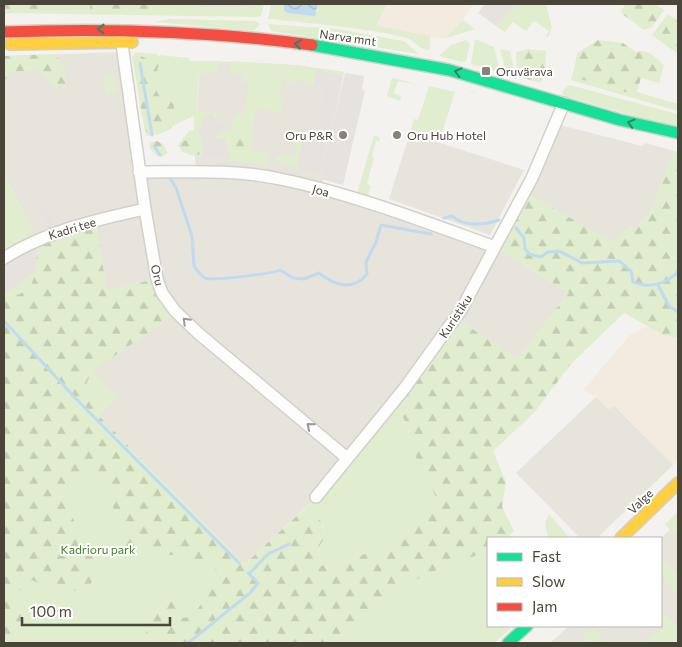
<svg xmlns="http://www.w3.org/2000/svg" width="682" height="647" viewBox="0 0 682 647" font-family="Commissioner,sans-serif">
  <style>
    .residential { fill: #e7e4dc }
    .commercial { fill: #f3ebdf }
    .green { fill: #e0eecf }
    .forest { fill: url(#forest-firs) }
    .parking { fill: #e6e3df }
    .water { fill: url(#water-waves) }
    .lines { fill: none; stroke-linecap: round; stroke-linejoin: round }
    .stream { stroke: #c0daf0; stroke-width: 3 }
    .street-casing { stroke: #d2d0cb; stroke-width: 14 }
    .fast-casing { stroke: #d2cfc5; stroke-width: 14 }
    .slow-casing { stroke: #d2cfc5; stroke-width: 14 }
    .jam-casing { stroke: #d2cfc5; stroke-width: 14 }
    .street { stroke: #fdfdfc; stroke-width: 11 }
    .fast { stroke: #16e098; stroke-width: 11 }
    .slow { stroke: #ffcf43; stroke-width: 11 }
    .jam { stroke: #f24e42; stroke-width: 11 }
    .oneway { stroke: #35835f }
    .oneway2 { stroke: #9b9891 }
    .poi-dot { fill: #868278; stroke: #fff; stroke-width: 2 }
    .labels { text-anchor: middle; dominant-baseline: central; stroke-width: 4; stroke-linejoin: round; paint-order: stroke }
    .street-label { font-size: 12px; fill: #4a4539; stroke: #fff }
    .poi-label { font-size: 12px; fill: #4a4539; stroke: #fff; text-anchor: start }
    .park-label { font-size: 12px; fill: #457e2a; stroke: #fff }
  </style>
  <defs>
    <pattern id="forest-firs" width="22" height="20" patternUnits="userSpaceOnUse" patternTransform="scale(1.25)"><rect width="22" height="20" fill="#e0eecf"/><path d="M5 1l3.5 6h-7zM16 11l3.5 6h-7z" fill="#c2cdb2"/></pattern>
    <pattern id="water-waves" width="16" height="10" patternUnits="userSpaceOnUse" patternTransform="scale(1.25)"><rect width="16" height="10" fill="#c0daf0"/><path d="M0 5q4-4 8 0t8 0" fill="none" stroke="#a6bccf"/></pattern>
  </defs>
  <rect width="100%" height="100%" fill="#f4f2ee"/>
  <path class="residential" d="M122,52l17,120h58l-2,-14 5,-96 10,1v-2l85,4 49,7 -23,118 174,57 74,46 -51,66 -63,-41 -139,179 -71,67 -147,-149 -6,-45 66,-44 15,-14 -16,-33 -50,11 -12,-69 -60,15 -31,-63v-117z
    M556,124l86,22 3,-3 29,8 -22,57 -16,21 -7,-2 -15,16 -89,-50z
    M410,133l114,37 -34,65 -101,-36z
    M596,397l13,12 5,-4 59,60 -76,73h-17l-64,-65z
    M678,522v121h-128l19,-17h92v-88z"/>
  <path class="commercial" d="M387,4h86l-10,16 -19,19 -68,-13z
    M647,326l18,10 13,2v122l-5,5 -58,-60 -6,4 -13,-12 -13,-7 47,-55z"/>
  <path class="green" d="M4,4h198l-1,3 54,1 1,-4h8l-3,12 -4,1 -253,-4z
    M271,4h13v6l33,2 1,-8h69l-11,22 54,10v14c-12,0 -16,-11 -26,-13 -45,-10 -89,-13 -134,-18h-2z
    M517,4h29l6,24 -4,9 -2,-1 3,-5 -15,-10 -8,10 -13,-9 -8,10 -9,-6z
    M169,19l87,2 4,3 -6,7 -100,-9z
    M463,20l12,9 -31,10z
    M268,24l69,5 67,12 15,13 -148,-23z
    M475,39l19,8 4,16 -1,8 -26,-7z
    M466,40l4,4 -4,17 -5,1 -22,-6 12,-11z
    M500,49l10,2 5,23 -8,1z
    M136,52l21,2 1,3 2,-2 29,3v3h30l-1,11 -19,2 -2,37 21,2 -4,7 -2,-6 -10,4 2,7 -6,3 5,16 -1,12c-11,0 -18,-1 -24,-11l11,-14 5,-1v-14c-17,6 -30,18 -48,20l-14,-79z
    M230,61l65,4 49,7 -1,4 -26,-6 -4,15 -3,-1v-2l-13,-3 -1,4 -14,-3 -4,18 5,1 -2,10 3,1 -1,3 -27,-5 -5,29 2,1 -2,12 15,3v3l2,1 -1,8 -39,-4 2,-6 -6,-17 -7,2 -1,-3 15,-8 5,-15h8l5,-31 -6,-1v-7l-14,-2z
    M575,66l-1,11 62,18 1,-3 41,12v7l-107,-31z
    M114,75l4,18 -12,2 -3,-19z
    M392,78h2l28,8 -24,-5 -4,12 8,4 -3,4 -12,-5z
    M570,85l107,29 1,12 -37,-8 -79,-23 2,-6z
    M429,86l26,6 -16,50 -29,-9 4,-14 4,1z
    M374,135l6,3 -1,4 -3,-1 -4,15 2,2 -7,26 4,2 -4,12 -10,-4z
    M295,136l8,2 -6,29 -22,-6 4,-6 15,3 3,-18z
    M4,173l33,67 58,-19 12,69 50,-11 1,47 -66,45 26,27 -19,17 146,149 -69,79h-172z
    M678,236v20l-2,3 -9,-4 -1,-4z
    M393,403l14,21 5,27 13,21 11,26 -21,26 -24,13 -15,13 -28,10 -27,6 -4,-16 8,-14 -4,-15 -18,-11 13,-13z
    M678,512v20l-4,3 -9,-11z
    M549,514l20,23 4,1h-25l-3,-16z
    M488,551v75l24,2 -18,15h-159l8,-8 27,-16 34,-32 22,-13z
    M661,558l17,18v19l-17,-19z
    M661,610l17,18v15h-34l18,-17z
    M593,628l14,15h-19l-6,-6z"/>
  <path class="forest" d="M4,4h57l-10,5 -47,5z
    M67,4h94l5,9h-76v-8z
    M626,4h29l9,6 -12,17 -8,3 -22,-16 -1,-4z
    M668,14l10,7v33l-26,-19z
    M598,40l25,3 13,9c11,-4 20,6 28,13l-5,18 -18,-5 -5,17 -63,-18 4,-24z
    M528,49l18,2 -1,23 -4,9 -18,-5 -6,-11 -1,-15z
    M56,54l9,17v14l-11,2 -14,-18 -29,3 -7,9v-25z
    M141,56l18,9 -6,17 6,14 14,5 3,18 -6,10 -13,6 -11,-3c-7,-26 -10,-50 -5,-76z
    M245,124h3l-5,37 -13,-2 4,-7 -1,-7z
    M193,136l9,9 -3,10 -17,-3 -3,-8z
    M157,141l6,3 5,9 -6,4 -5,-1 -7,-7 -1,-6z
    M674,151l4,1v84l-12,15 5,7 5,1 2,-3v82l-13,-2 -41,-23 -54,52 -36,48 -41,38 13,31 -4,25 12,24 -7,7h-19v13l-62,23 -22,13 -34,32 -27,16 -8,8h-168l-21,-10 10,-33 15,-4 8,5 3,17 10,-1 25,-35 -2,-18 -22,3 -13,-12h-17l-17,-15 -2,10 -15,7 -27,-85 -34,13 -6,9 17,38 18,8 2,26 -10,22 -31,5 -26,-13 -25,21 13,12 5,11 -5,15 -16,4v-348l9,2 17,-8 6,-18 1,-31 58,-19 12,69 50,-11 16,33 -15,14 -66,45 -8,18 14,26 147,149 58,-54 18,11 4,16 -8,13 4,16 27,-6 28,-10 15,-13 24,-13 21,-26 -11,-26 -13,-21 -5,-27 -14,-21 62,-85 63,40 51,-65 -74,-46 30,-54 89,49 15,-15 7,2 16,-21z"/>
  <path class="parking" d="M202,4h54l-1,4 -54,-1z
    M485,4h32l-21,22 -18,-13z
    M316,70l25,6 -22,98 -22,-7 6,-29 -8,-2 2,-11 20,4 3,-13h2l2,-29 -10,-3z
    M345,73l19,3 -2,13 3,2 -22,94 -22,-6z
    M212,114l5,11 6,-3 2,4 -9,10 1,4 7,-2 6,17 -6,2 -22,-1 1,-12 -6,-16 7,-3 -2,-7z
    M47,205l8,22 -7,2 -8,-21z
    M37,240l-1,31 -32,23v-36z"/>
  <path class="water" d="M284,4h34l-3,12 -28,-3 -3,-3z"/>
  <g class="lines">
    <path class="stream" d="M140,63l12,72
      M154,146l6,9
      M168,175l8,13 16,48 2,30c3,4 6,9 11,12 6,3 66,-4 75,-8l13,8 11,1 15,-6c15,12 34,19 48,1l-1,-12 10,-20 5,-17 50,9
      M444,218l8,-2c12,11 33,9 47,4
      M516,228l8,10 1,11 4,5 12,3 7,-5 11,-1 23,12 37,-2 12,10 2,11c16,7 33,2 45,-10
      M658,285l11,21 9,6
      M4,321l77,83 158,159
      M249,574l19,-20 21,-10
      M188,643l62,-50 8,-10 -10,-10"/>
    <defs>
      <path id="street" d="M121,37l24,172 12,70 5,14 13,18 23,22 149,125
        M139,172c47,0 96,-3 141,7 74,15 145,43 215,68
        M4,258c43,-27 91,-38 141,-49
        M316,497l88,-108 57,-79 71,-132 32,-75"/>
      <path id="fast" d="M312,45l137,25 171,50 58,13
        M508,643l19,-17"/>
      <path id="slow" d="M10,44l122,-2
        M621,538l57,-55"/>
      <path id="jam" d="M4,32c103,-4 205,-1 308,13"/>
    </defs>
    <use href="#street" class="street-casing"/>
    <use href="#fast" class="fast-casing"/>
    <use href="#slow" class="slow-casing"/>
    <use href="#jam" class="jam-casing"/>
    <use href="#street" class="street"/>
    <use href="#fast" class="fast"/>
    <use href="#slow" class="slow"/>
    <use href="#jam" class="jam"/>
  </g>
  <defs><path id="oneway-chevron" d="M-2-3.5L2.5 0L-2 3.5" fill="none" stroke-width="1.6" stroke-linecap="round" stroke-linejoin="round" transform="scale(1.25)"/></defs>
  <g class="oneway">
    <use href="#oneway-chevron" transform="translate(101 29) rotate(-180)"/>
    <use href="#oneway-chevron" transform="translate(298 44) rotate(-172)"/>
    <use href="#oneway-chevron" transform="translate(458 72) rotate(-166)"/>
    <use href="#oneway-chevron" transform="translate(631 123) rotate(-164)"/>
  </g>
  <g class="oneway2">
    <use href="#oneway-chevron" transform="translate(186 321) rotate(-135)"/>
    <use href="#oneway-chevron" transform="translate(310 426) rotate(-140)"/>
  </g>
  <g class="poi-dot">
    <rect x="481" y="66" width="10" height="10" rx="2.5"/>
    <circle cx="343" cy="135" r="5"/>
    <circle cx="397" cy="135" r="5"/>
  </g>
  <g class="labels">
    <g class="street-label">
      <text transform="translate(348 37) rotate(8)">Narva mnt</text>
      <text transform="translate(321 190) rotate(15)">Joa</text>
      <text transform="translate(72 228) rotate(-17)">Kadri tee</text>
      <text transform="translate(158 275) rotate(76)">Oru</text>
      <text transform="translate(455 316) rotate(-57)">Kuristiku</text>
      <text transform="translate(640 501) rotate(-44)">Valge</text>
    </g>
    <g class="poi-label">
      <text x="496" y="71">Oruvärava</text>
      <text x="333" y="135" text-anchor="end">Oru P&amp;R</text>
      <text x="407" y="135">Oru Hub Hotel</text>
    </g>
    <g class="park-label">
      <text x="98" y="549">Kadrioru park</text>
    </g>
  </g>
  <rect width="682" height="647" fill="none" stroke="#4a4539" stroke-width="10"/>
  <rect x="487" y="537" width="175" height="90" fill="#ffffff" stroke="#b7b5b0"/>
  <rect x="497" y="553" width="25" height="8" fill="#16e098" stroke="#b7b5b0"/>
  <text x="532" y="562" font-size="15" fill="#4a4539">Fast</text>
  <rect x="497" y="578" width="25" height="8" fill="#ffcf43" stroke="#b7b5b0"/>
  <text x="532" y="587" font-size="15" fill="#4a4539">Slow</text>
  <rect x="497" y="603" width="25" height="8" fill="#f24e42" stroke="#b7b5b0"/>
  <text x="532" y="612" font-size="15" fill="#4a4539">Jam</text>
  <path d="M22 617v8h148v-8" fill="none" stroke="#4a4539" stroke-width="2.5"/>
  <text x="30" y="617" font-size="15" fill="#4a4539" stroke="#ffffff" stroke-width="4" paint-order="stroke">100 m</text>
</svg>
